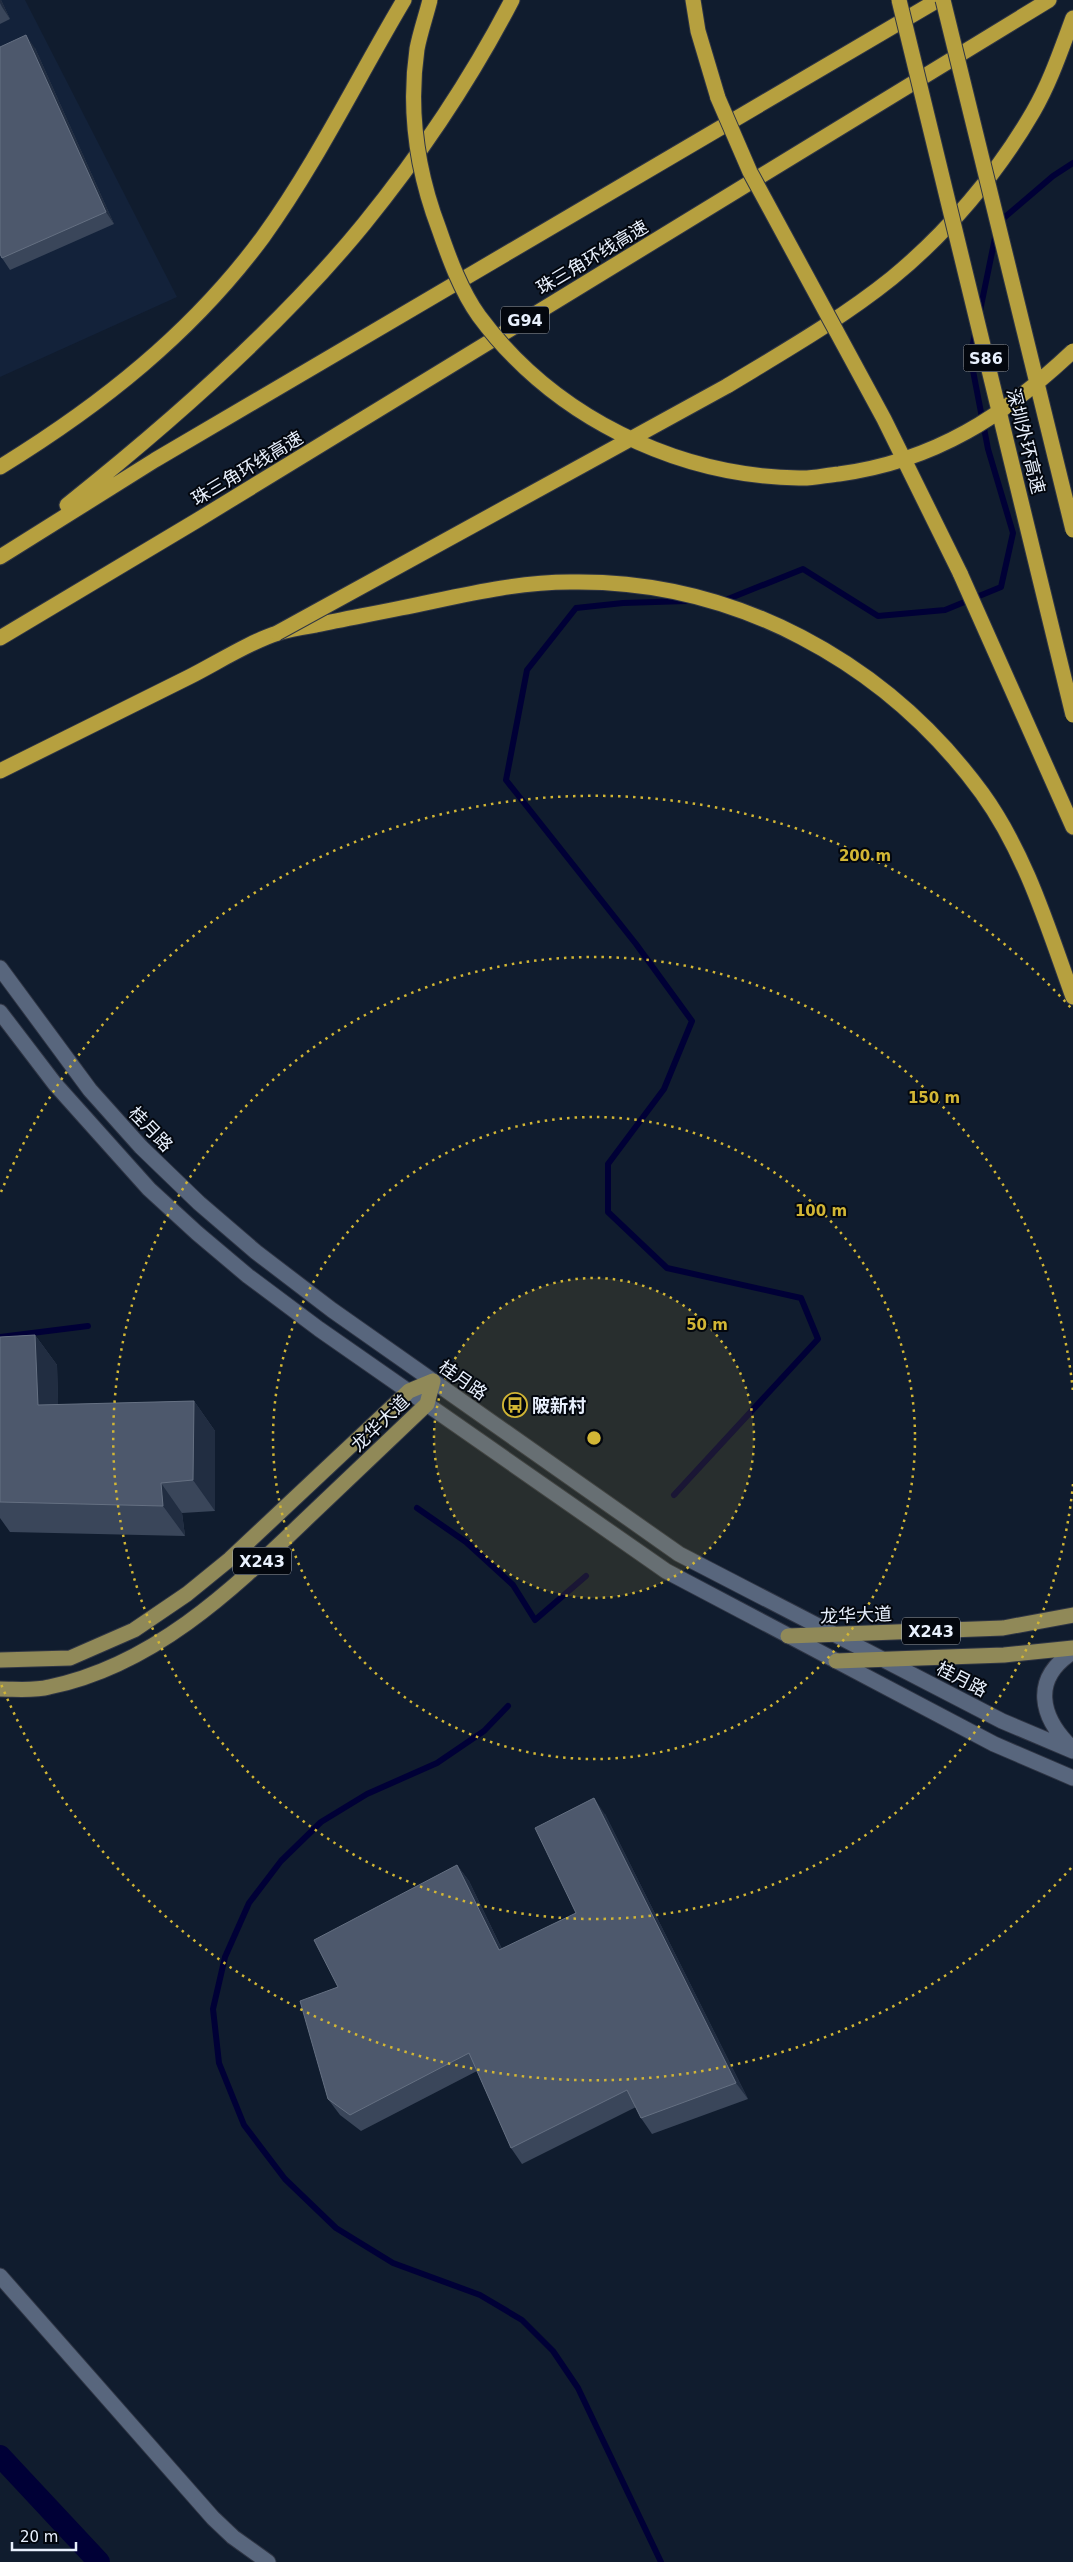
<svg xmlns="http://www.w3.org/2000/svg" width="1073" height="2562" viewBox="0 0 1073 2562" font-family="'DejaVu Sans','Noto Sans SC',sans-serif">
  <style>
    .built { fill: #13223a }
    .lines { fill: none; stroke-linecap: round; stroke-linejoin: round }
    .stream { stroke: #000036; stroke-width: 6 }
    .canal { stroke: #000036; stroke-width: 22 }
    .street-casing { stroke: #2f3544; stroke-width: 17 }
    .secondary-casing { stroke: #2f3544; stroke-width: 17 }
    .primary-casing { stroke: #2f3544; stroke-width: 17 }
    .highway-casing { stroke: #2f3544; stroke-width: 17 }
    .street { stroke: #58667d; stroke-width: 15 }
    .secondary { stroke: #58667d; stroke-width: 15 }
    .primary { stroke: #908958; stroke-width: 15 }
    .highway { stroke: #b6a03f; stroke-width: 15 }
    .highway-bridge-casing { stroke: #2f3544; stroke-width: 17; stroke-linecap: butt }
    .highway-bridge { stroke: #b6a03f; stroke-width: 15 }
    .wall { fill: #3a465a }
    .shaded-wall { fill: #212d41 }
    .building { fill: #4d586c; stroke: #657082 }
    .ring { fill: none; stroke: #d2b635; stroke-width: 2.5; stroke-dasharray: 2.5 5 }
    .labels { text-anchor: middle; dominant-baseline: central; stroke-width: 4; stroke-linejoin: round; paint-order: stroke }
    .shield { fill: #03070e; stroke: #a3aab5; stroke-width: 1 }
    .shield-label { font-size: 16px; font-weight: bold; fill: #e8f0fd }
    .street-label { font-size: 18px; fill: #e8f0fd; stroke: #03070e }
    .poi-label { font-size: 18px; font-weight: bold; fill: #e8f0fd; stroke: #03070e; text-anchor: start }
    .centre { fill: #d2b635; stroke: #03070e; stroke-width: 2.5 }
    .ring-label { font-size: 15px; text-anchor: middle; font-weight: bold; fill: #d2b635; stroke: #03070e; stroke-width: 4; stroke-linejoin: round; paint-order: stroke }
  </style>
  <rect width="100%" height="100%" fill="#101c2e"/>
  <path class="built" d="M0,0h25l152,297 -177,80z"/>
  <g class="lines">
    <path class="stream" d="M998,223l55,-47 20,-13
      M980,311l16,-78
      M722,600l6,-1 75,-30 75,47 67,-6 56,-23 12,-54 -25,-84 -18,-94 6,-24
      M0,1337l88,-11
      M674,1495l144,-156 -17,-41 -134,-30 -59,-56v-48l56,-75 28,-68 -56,-77 -130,-164 21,-110 49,-62 47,-5 64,-2
      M417,1508l49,34 47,43 22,35 51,-44
      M508,1706l-24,25 -47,32 -70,31 -46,28 -40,39 -32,42 -24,54 -12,52 6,54 25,62 41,54 51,49 57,35 87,32 42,25 31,31 25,37 83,174"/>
    <path class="canal" d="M0,2456l99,106"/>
    <defs>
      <path id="street" d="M0,2276l213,242 20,19 35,25"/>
      <path id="secondary" d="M0,968l90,122 51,57 58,56 57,49 76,58 347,244 323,167 71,30
        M0,1012l55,72 94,105 48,44 51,43 71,53 347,242 328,173 79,34
        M1072,1748c-32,-31 -41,-69 1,-96"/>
      <path id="primary" d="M788,1636l215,-8 70,-13
        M0,1660l70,-2 64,-28 53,-36 43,-35 179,-168 24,-10
        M836,1661l168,-6 69,-7
        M0,1689c16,0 34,2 49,-2 103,-21 181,-95 254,-165 41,-39 83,-79 124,-118l6,-23"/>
      <path id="highway" d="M693,0l5,31 20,67
        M727,386c56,-34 114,-67 165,-108 55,-45 105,-104 141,-166 17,-29 28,-62 40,-94
        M0,467c101,-62 192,-134 263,-230 54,-75 94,-158 141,-237
        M67,505c103,-82 213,-178 297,-281 56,-69 107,-145 148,-224
        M0,557l155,-97 783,-460
        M960,573l113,254
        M0,638l196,-117 853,-521
        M0,771c63,-31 126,-63 189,-94 26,-13 62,-36 89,-44 12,-4 26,-6 38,-8 28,-6 56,-11 85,-17 55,-11 112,-26 169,-26 164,-3 316,80 412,211 44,61 66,135 91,204"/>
    </defs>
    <use href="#street" class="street-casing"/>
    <use href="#secondary" class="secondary-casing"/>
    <use href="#primary" class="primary-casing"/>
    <use href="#highway" class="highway-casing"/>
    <use href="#street" class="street"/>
    <use href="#secondary" class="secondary"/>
    <use href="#primary" class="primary"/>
    <use href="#highway" class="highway"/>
    <defs>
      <path id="highway-bridge" d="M430,0c-4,16 -10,33 -13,49 -9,62 0,122 22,180 10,29 22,62 40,87 74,100 196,160 320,162 13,1 27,-3 40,-4 96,-13 165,-58 234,-123
        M899,0l174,715
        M943,0l130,530
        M718,98l32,74 134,247 76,154
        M277,633l450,-247"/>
    </defs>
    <use href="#highway-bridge" class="highway-bridge-casing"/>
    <use href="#highway-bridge" class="highway-bridge"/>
  </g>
  <path class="wall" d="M0,0h1l9,19 -10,5z
    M35,48l79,176 -104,46 -8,-12z
    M35,1335l22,30 1,40 136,-4 21,30v80l-33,2 3,23 -175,-4 -10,-14v-181z
    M605,1814l143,285 -96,35 -11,-16 -5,-11 -114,57 -11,-16 -34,-77 -116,60 -21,-16 -12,-16 10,-112 119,-122 12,16 33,68 74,-36z"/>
  <path class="shaded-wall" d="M0,0h1l9,19 -8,-12 -2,-4z
    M26,35l9,13 79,176 -8,-12z
    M35,1335l22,30 2,71 -21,-31z
    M194,1401l21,30v80l-22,-31z
    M161,1483l21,30 3,23 -22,-30z
    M594,1798l11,16 143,285 -12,-16z
    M457,1865l12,16 41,85 -11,-16z"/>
  <path class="building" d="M26,35l80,177 -104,46 -2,-4v-207z
    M35,1335l3,70 156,-4 -1,79 -32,3 2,23 -163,-4v-165z
    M594,1798l142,285 -95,35 -14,-28 -116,58 -42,-95 -119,62 -22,-16 -28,-98 38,-14 -24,-47 143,-75 42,85 77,-37 -41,-85z"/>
  <circle cx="594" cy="1438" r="160" fill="#d2b635" fill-opacity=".12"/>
  <g class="ring">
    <circle cx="594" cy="1438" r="160"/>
    <circle cx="594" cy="1438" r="321"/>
    <path d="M1073 1484A481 481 0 1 1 1073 1392"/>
    <path d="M1071 1868A642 642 0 0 1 1 1684M1 1192A642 642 0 0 1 1071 1008"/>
  </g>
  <defs>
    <symbol id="bus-ring" viewBox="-11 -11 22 22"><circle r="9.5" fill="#03070e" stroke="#d2b635" stroke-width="1.5"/><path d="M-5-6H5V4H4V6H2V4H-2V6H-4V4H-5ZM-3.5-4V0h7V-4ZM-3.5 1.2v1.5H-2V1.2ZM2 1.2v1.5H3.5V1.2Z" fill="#d2b635"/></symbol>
  </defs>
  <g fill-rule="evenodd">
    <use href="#bus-ring" x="501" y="1391" width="28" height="28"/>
  </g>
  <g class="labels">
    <g class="shield">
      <rect x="501" y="306.5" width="48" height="27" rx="4"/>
      <rect x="963.5" y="344.5" width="45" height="27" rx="4"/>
      <rect x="233" y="1547.5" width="58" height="27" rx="4"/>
      <rect x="902" y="1617.5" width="58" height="27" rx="4"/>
    </g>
    <g class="shield-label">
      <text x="525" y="320">G94</text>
      <text x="986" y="358">S86</text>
      <text x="262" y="1561">X243</text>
      <text x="931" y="1631">X243</text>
    </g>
    <g class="street-label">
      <text transform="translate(592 257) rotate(-31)">珠三角环线高速</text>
      <text transform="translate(1026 441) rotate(76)">深圳外环高速</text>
      <text transform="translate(247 468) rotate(-31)">珠三角环线高速</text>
      <text transform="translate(151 1129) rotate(46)">桂月路</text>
      <text transform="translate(463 1380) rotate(35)">桂月路</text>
      <text transform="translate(380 1423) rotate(-44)">龙华大道</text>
      <text transform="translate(856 1615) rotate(-2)">龙华大道</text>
      <text transform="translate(962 1679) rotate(27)">桂月路</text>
    </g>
    <g class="poi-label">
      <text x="532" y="1405">陂新村</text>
    </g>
  </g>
  <circle cx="594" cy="1438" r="8" class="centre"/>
  <g class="ring-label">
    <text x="865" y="861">200 m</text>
    <text x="934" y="1103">150 m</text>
    <text x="821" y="1216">100 m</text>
    <text x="707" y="1330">50 m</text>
  </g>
  <path d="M12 2542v8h64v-8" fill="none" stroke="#e8f0fd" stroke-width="2.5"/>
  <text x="20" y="2542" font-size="15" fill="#e8f0fd" stroke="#03070e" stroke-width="4" paint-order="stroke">20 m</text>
</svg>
